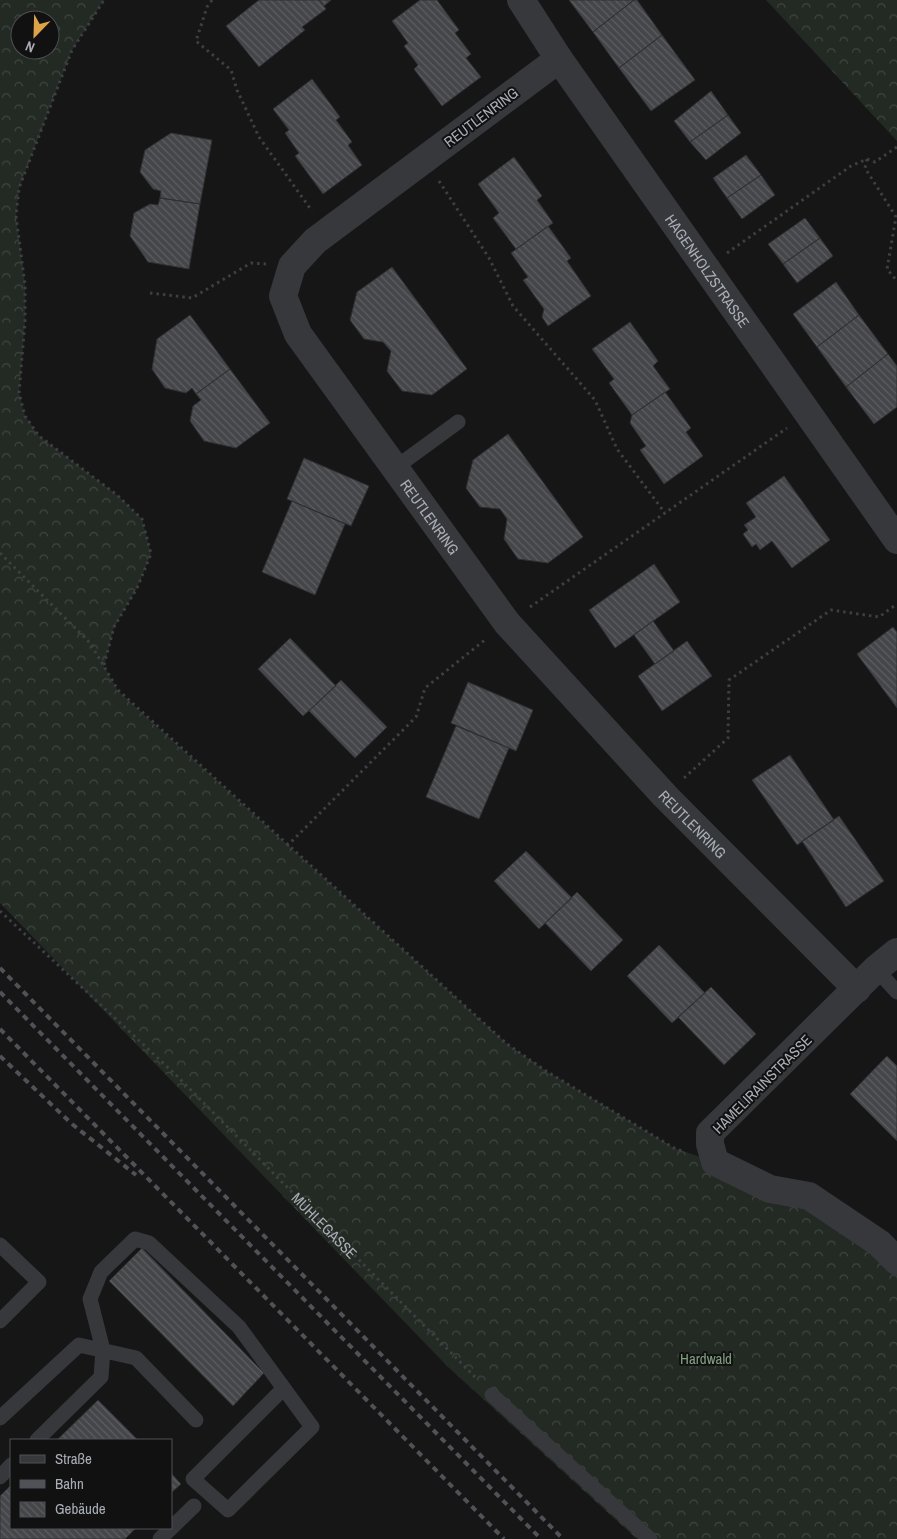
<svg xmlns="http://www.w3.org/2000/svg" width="897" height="1539" viewBox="0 0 897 1539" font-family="'Archivo Narrow',sans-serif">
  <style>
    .forest { fill: url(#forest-crowns); fill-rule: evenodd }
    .building { fill: url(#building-back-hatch); stroke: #303033 }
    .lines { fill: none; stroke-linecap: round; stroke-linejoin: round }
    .path { stroke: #3d3f43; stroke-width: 3; stroke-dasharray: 2.5 4; stroke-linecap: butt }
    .lane { stroke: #37383c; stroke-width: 15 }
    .street { stroke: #37383c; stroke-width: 28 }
    .rail { stroke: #505257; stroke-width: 4; stroke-dasharray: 6 5; stroke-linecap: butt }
    .labels { text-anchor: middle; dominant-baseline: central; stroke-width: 4; stroke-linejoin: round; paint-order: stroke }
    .street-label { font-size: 15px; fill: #a9aeb6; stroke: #111112 }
    .park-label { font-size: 15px; fill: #829f82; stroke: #111112 }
  </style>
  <defs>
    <pattern id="forest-crowns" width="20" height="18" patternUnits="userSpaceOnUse" patternTransform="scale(1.25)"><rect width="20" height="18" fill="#222a23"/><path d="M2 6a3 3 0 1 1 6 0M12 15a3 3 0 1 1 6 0" fill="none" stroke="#3f4641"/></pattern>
    <pattern id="building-back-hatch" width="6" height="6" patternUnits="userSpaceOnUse" patternTransform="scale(1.25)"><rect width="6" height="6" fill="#45464a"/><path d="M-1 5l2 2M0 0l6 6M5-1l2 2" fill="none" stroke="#5d5e62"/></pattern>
  </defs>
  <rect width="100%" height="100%" fill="#161617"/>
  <path class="forest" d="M0,0h104l-32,50 -53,138 -3,28 9,69v36l-6,72 6,23 14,20 78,59 25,24 9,35 -14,34 -23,39 -10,39 14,25 389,353 39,27 128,77 41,14 55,27 127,72v278h-260l-190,-173 -447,-463zM20,20h30v30h-30z
    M766,0h131v141z"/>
  <path class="building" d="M259,0h60l7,9 -24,18 3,3 -46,37 -33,-41z
    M319,0h12l-7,6z
    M420,0h17l22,30 -4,3 16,21 -5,4 15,19 -39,29 -28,-37 4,-4 -14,-19 4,-3 -16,-22z
    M569,0h65l-41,32z
    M634,0h3l25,35 -43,33 -26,-36z
    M662,35l33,45 -44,31 -32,-43z
    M312,79l28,38 -4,3 16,22 -4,3 14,20 -39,29 -28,-38 4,-3 -14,-20 4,-3 -16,-21z
    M711,91l17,24 -38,27 -16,-21z
    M728,115l13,18 -35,27 -16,-18z
    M171,133l41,7 -12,64 -40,-6 1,-7 -8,-2 -13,-17 5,-22z
    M746,155l15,20 -34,23 -14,-20z
    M514,157l28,39 -5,4 16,23 -37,26 -23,-31 6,-5 -21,-29z
    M761,175l14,20 -33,24 -15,-21z
    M160,198l40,6 -11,65 -41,-7 -18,-26 4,-23 16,-9 8,1z
    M805,218l15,20 -37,26 -15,-20z
    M548,226l23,32 -4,3 24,35 -43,30 -6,-9 2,-8 -21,-29 5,-3 -17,-24z
    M820,238l13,18 -36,27 -14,-19z
    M392,267l75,102 -35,26 -30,-4 -15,-20 4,-20 -8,-9 -19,-3 -14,-19 7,-28z
    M836,282l23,33 -42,32 -24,-33z
    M190,315l40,54 -34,25 -4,-6 -6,5 -21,-5 -13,-19 5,-30z
    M859,315l29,39 -42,33 -29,-40z
    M630,322l28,39 -5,5 17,23 -38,26 -23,-32 5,-4 -22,-30z
    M888,354l9,12v41l-23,17 -28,-37z
    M230,369l40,54 -34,25 -32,-7 -14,-20 3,-15 8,-6 -5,-6z
    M665,392l26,36 -5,4 17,24 -39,28 -24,-34 6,-4 -16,-23 2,-8z
    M508,434l75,103 -35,26 -30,-4 -14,-20 3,-20 -7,-10 -20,-2 -14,-19 7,-28z
    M304,458l65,28 -18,40 -64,-27z
    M784,476l46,64 -38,28 -20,-27 -12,9 -4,-6 -4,3 -9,-13 5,-4 -4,-5 12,-8 -10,-14z
    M292,501l53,23 -30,71 -53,-23z
    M654,564l26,38 -65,46 -26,-38z
    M653,621l21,30 -19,13 -21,-29z
    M893,627l4,5v76l-40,-54z
    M290,638l46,48 -33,30 -45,-47z
    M687,641l25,35 -50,35 -24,-35z
    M341,680l46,47 -32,31 -46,-47z
    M468,682l65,28 -17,41 -65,-28z
    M456,726l53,22 -30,71 -53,-22z
    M790,755l44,65 -37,25 -45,-65z
    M839,816l45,65 -38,26 -44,-66z
    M526,851l46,47 -33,31 -45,-48z
    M577,892l46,48 -32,31 -46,-48z
    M659,945l46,48 -33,30 -45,-47z
    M711,987l45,47 -32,31 -46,-48z
    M887,1056l10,10v75l-47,-47z
    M142,1248l122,125 -31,33 -124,-125z
    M98,1400l40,40h-81z
    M171,1473l10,11 -10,9z
    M11,1485v43h125l-11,11h-125v-43z"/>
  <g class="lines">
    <g class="path">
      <path d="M212,0l-5,7 -11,34 35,29 6,20 22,47 53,74"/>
      <path d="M867,159l-2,9 31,49 -9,52 10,12"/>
      <path d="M439,181l50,77 24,48 82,94 22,49 48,64"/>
      <path d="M727,253l124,-87 16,-7 8,3 22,-15"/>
      <path d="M150,293l42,5 59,-35 15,1"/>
      <path d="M0,553l90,90 28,47 389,354 39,27 128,77 11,4"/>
      <path d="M530,607l257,-179"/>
      <path d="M104,665l10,-38 23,-39 14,-34 -9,-35 -25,-24 -78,-59 -14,-20 -6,-23 6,-72v-36l-9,-69 3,-28 53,-138 32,-50"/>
      <path d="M684,778l44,-40 1,-58 102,-70 48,7 18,-13"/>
      <path d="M287,846l129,-129 9,-29 61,-49"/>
      <path id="s1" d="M0,911l176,164 302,305"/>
    </g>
    <path class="lane" d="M395,468l63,-46
      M876,969l21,23
      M0,1245l39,37 -39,39
      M492,1395l158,144
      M0,1418l79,-73 57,13 60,62
      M37,1440l64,-63 2,-27 -13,-51 11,-27 34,-33 14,4 90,84 73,100 -84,83 -35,-31 90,-90
      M0,1477l11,-12
      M160,1539l34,-33"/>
    <g class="street">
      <path id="s2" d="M521,0l38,59 338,481"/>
      <path id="s3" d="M559,59l-244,182 -23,25 -9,30 15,38 209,289 158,173 192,193"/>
      <path d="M897,952l-21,17 -166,164v11l5,18 55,27 39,7 70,47 18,18"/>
    </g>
    <path class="rail" d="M0,968l563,571
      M0,992l541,547
      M0,1029l504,510
      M0,1056l72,68 64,51"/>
  </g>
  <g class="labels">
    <g class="street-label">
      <text transform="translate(481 117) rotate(-37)">REUTLENRING</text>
      <text stroke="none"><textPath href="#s2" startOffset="329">HAGENHOLZSTRASSE</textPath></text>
      <text stroke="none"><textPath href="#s3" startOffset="636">REUTLENRING</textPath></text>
      <text stroke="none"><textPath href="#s3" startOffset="1041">REUTLENRING</textPath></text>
      <text transform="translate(762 1084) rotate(-45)">HAMELIRAINSTRASSE</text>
      <text stroke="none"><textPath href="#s1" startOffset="452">MÜHLEGASSE</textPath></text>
    </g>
    <g class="park-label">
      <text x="706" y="1358">Hardwald</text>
    </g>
  </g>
  <rect x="10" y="1439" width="162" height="90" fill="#111112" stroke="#4e5054"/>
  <rect x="20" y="1455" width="25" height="8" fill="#37383c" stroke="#4e5054"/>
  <text x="55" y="1464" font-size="15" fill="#a9aeb6">Straße</text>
  <rect x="20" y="1480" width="25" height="8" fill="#505257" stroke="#4e5054"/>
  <text x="55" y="1489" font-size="15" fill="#a9aeb6">Bahn</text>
  <rect x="20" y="1502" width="25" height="15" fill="url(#building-back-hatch)" stroke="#4e5054"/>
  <text x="55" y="1514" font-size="15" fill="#a9aeb6">Gebäude</text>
  <g transform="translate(35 35) rotate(203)"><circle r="24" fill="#111112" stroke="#4e5054"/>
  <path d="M0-4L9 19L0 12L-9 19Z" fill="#dda348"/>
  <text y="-8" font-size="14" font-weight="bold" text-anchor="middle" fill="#a9aeb6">N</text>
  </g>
</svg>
